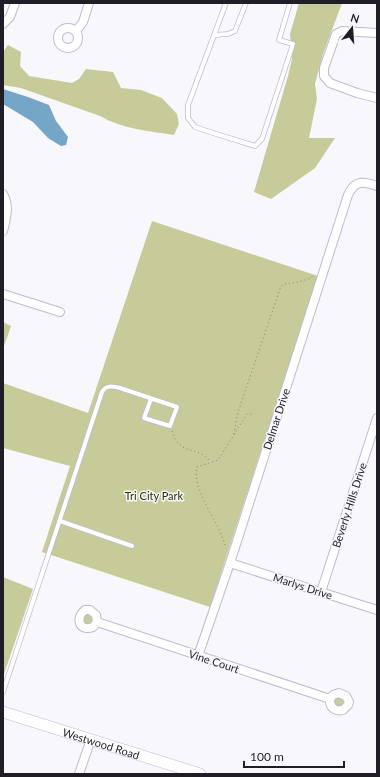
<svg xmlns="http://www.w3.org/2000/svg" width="380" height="777" viewBox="0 0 380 777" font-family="Lato,sans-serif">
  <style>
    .green { fill: #c7ca99 }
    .water { fill: #75a6c8 }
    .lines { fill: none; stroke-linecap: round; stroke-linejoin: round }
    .lane-casing { stroke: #c0b9d3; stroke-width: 5.5 }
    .street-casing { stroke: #c0b9d3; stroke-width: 10 }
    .secondary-casing { stroke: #c0b9d3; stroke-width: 12 }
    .path { stroke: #838189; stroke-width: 1; stroke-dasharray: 1 3; stroke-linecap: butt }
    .lane { stroke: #fff; stroke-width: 4 }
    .street { stroke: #fff; stroke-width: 8 }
    .secondary { stroke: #fff; stroke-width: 11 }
    .labels { text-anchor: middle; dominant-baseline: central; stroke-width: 3; stroke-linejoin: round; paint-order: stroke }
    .street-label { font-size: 11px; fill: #201d27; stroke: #f8f7fc }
    .park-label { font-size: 11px; fill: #2d2e02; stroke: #f8f7fc }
  </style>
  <rect width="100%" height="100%" fill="#f8f7fc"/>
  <path class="green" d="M299,3h43l-19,51 -8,30 2,15 -8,39h26l-20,30 -44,31 -17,-7 34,-116 4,-17 -2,-25z
    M8,45l13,7 -1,14 9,10 43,7 7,-4 7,-10 27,3 8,16 20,2 21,8 15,16 2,10 -5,11c-25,-4 -51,-6 -74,-19l-79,-28 -18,-3v-33z
    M152,221l166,55 -108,331 -168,-55 28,-86 -67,-18v-65l85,30z
    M3,322l8,4 -8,23z
    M3,577l30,12 -30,88z
    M83 619a5 5 0 1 1 10 0a5 5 0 1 1-10 0Z
    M334 702a5 5 0 1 1 10 0a5 5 0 1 1-10 0Z"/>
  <path class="water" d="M3,89l25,8 21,8 7,16 12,16 -2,8 -5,1 -13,-8 -15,-16 -30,-18z"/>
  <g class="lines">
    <defs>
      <path id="lane" d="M226,3l-38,102v13l7,9 18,6 42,13 7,-7 31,-95 -14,-4 11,-37
        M215,35l13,-1 7,-3 11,-28
        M60,521l72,25
        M3,692l99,-300c4,-7 10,-6 18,-4l57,19 -7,19 -26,-8 7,-19"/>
      <path id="street" d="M3,24l7,-7 5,-14
        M58 38a10 10 0 1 1 20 0a10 10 0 1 1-20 0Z
        M76,31l7,-9 6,-19
        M377,33l-35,-2 -6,3 -12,34v8l6,7 27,10 20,5
        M3,194c7,12 3,25 0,37
        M3,294l57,18
        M230,563l147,47
        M321,592l56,-174
        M97,622l-4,5c-14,5 -18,-9 -8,-17h5l6,5 1,7 233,77c-1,8 5,13 13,11l5,-5 1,-3 -3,-6 -7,-3 -6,2 -3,4
        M198,656l32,-93 118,-368c7,-15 15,-14 29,-9
        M79,774l12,-35"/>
      <g id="secondary">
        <path id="s1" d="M3,712l197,62"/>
      </g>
    </defs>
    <use href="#lane" class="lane-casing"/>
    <use href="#street" class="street-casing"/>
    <use href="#secondary" class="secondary-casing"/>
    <path class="path" d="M172,431c7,26 28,14 38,31
      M234,434l4,-22 43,-126 3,-2 14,-2 11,-3 4,-3
      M225,545c-6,-23 -34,-56 -28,-78l21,-7 29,-46h5"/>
    <use href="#lane" class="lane"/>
    <use href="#street" class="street"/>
    <use href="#secondary" class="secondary"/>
  </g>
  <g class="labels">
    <g class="street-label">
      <text transform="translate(276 419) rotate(-72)">Delmar Drive</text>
      <text transform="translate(349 505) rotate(-72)">Beverly Hills Drive</text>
      <text transform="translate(303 586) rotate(18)">Marlys Drive</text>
      <text transform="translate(214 661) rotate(18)">Vine Court</text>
      <text stroke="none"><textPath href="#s1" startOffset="103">Westwood Road</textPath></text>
    </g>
    <g class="park-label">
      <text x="154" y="495">Tri City Park</text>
    </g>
  </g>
  <rect width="380" height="777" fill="none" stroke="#201d27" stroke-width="8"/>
  <g transform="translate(352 28) rotate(17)" stroke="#f8f7fc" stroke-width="3" paint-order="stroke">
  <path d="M0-3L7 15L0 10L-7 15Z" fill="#201d27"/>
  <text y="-6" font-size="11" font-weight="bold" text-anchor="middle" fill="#201d27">N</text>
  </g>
  <path d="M244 761v6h100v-6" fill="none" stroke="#201d27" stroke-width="2"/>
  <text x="250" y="761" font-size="12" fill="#201d27" stroke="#f8f7fc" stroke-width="3" paint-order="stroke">100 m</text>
</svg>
